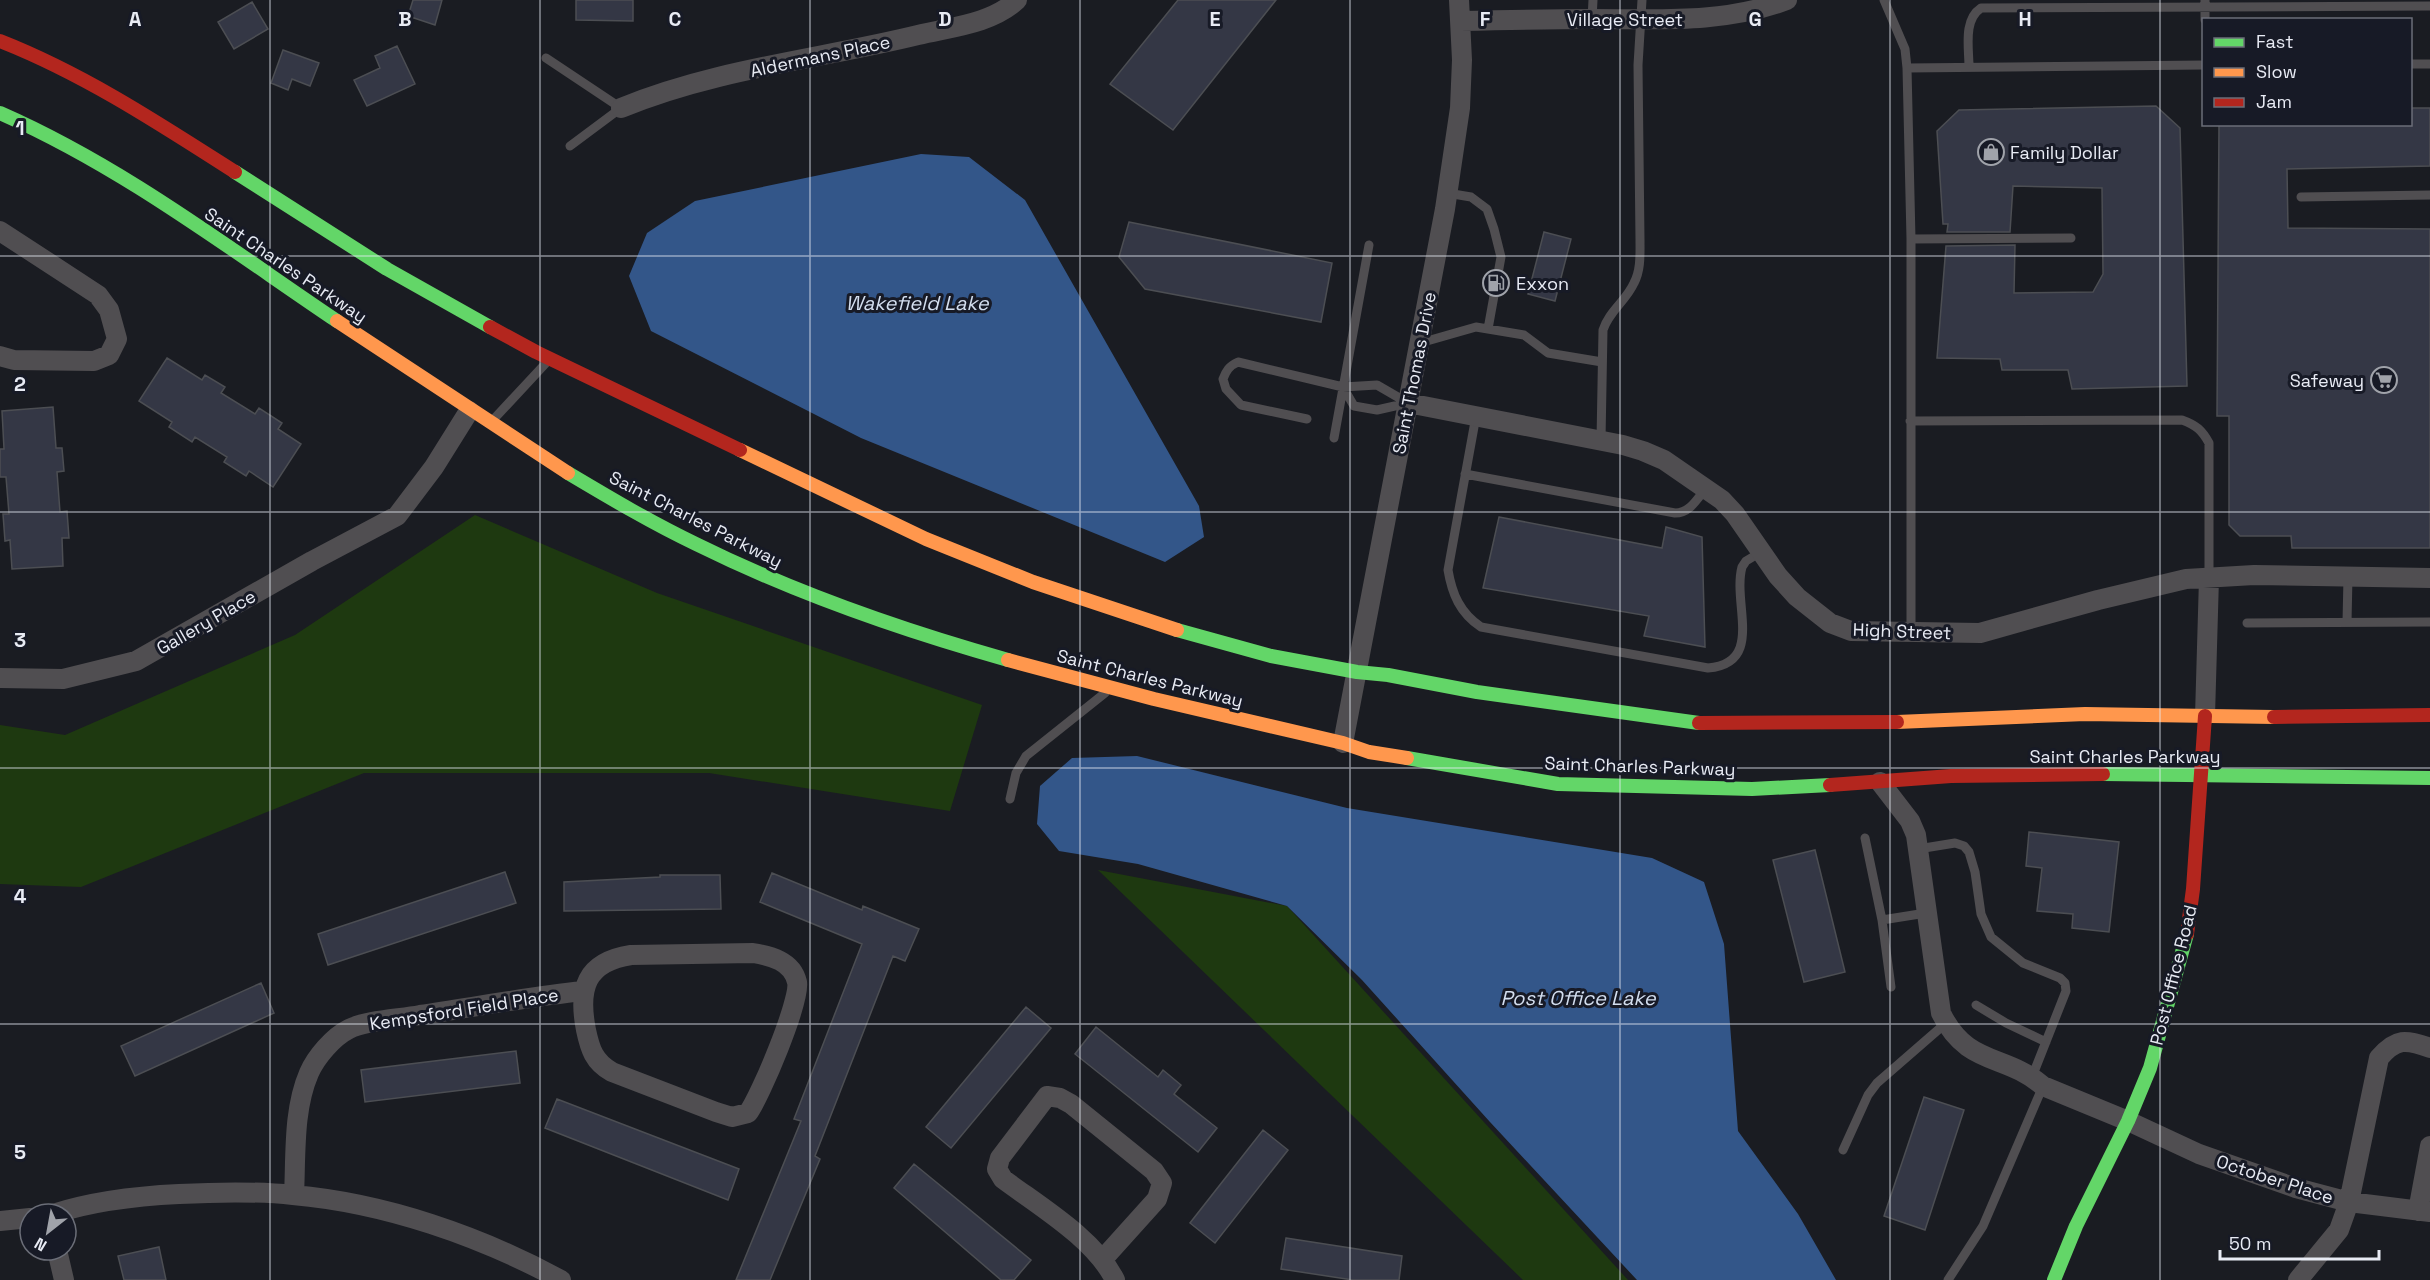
<svg xmlns="http://www.w3.org/2000/svg" width="2430" height="1280" viewBox="0 0 2430 1280" font-family="'Space Grotesk',sans-serif">
  <style>
    .green { fill: #1e3910 }
    .water { fill: #335689 }
    .building { fill: #343745; stroke: #4c4e53; stroke-width: 1.5 }
    .lines { fill: none; stroke-linecap: round; stroke-linejoin: round }
    .lane { stroke: #504e51; stroke-width: 9 }
    .street { stroke: #504e51; stroke-width: 20 }
    .fast { stroke: #63d668; stroke-width: 14 }
    .slow { stroke: #ff974d; stroke-width: 14 }
    .jam { stroke: #b3261e; stroke-width: 14 }
    .grid { fill: none; stroke: #e8ebf4; stroke-width: 1.5; stroke-opacity: 0.55 }
    .labels { text-anchor: middle; dominant-baseline: central; stroke-width: 6; stroke-linejoin: round; paint-order: stroke }
    .street-label { font-size: 18px; fill: #e8ebf4; stroke: #171a26 }
    .poi-label { font-size: 18px; fill: #e8ebf4; stroke: #171a26; text-anchor: start }
    .water-label { font-size: 20px; font-style: italic; fill: #d3deef; stroke: #171a26 }
    .grid-label { font-size: 20px; text-anchor: middle; font-weight: bold; fill: #e8ebf4; stroke: #171a26; stroke-width: 6; stroke-linejoin: round; paint-order: stroke }
  </style>
  <rect width="100%" height="100%" fill="#1a1c22"/>
  <path class="green" d="M475,515l182,78 325,112 -32,106 -241,-38h-345l-283,114 -81,-3v-159l65,10 230,-100z
    M1098,870l189,36 341,374h-105z"/>
  <path class="water" d="M921,154l48,3 56,43 174,306 5,31 -39,25 -304,-124 -210,-107 -22,-55 18,-43 48,-32z
    M1137,756l210,52 305,50 52,24 20,62 14,187 60,83 38,66h-199l-147,-158 -128,-142 -75,-74 -149,-42 -79,-13 -22,-27 3,-38 32,-28z"/>
  <path class="building" d="M413,0h29l-7,25 -27,-9z
    M576,0h57v21l-57,-1z
    M1178,0h98l-103,130 -63,-46z
    M252,2l16,27 -34,20 -16,-27z
    M397,46l18,38 -48,22 -13,-26 26,-12 -5,-12z
    M283,50l36,13 -9,23 -18,-7 -4,11 -17,-7z
    M2156,106l24,22 7,258 -115,3 -4,-19h-66l-2,-11 -63,-1 9,-112 69,-1 -1,48 79,-1 10,-18 -1,-86 -89,-2 -3,46h-63l1,-8h-5l-6,-93 22,-21z
    M2410,108h20v58l-143,3 1,59 142,1v319h-138l-1,-12h-51l-11,-11v-109h-12l2,-292h191z
    M1129,222l203,41 -11,59 -176,-33 -26,-32z
    M1544,232l27,7 -16,62 -27,-7z
    M167,358l35,22 3,-5 20,12 -4,6 34,21 4,-6 23,15 -4,6 23,15 -28,43 -24,-16 -3,5 -22,-14 3,-5 -32,-20 -3,5 -23,-15 3,-5 -33,-21z
    M53,407l3,41h6l2,23 -7,1 3,40 7,-1 2,27h-7l1,28 -51,3 -2,-29 -5,1 -2,-27h6l-3,-37h-6v-28h4l-2,-38z
    M1499,517l163,31 4,-21 36,10 3,110 -61,-11 5,-20 -166,-28z
    M2029,832l90,10 -10,90 -37,-4 1,-14 -36,-3 5,-43 -16,-2z
    M1815,850l30,122 -41,10 -31,-122z
    M505,872l11,31 -188,62 -10,-31z
    M772,873l90,37 1,-4 56,23 -14,32 -12,-5 -78,200 5,3 -50,121h-34l65,-159 -7,-2 68,-175 -102,-42z
    M660,875h60l1,34 -157,2v-29l96,-5z
    M261,983l13,30 -139,63 -14,-30z
    M1026,1007l25,21 -100,120 -25,-21z
    M1096,1027l62,50 5,-7 18,15 -7,9 43,34 -19,24 -123,-98z
    M516,1051l4,32 -155,19 -4,-32z
    M1924,1097l40,13 -39,120 -41,-14z
    M557,1099l182,70 -11,31 -183,-72z
    M1263,1130l25,20 -73,93 -25,-20z
    M914,1164l117,96 -17,20h-13l-107,-92z
    M1286,1238l116,18 -3,24h-46l-72,-11z
    M159,1247l7,33h-42l-6,-24z"/>
  <g class="lines">
    <path class="lane" d="M1884,0l21,49 2,19 4,171v393
      M2205,0v20
      M1592,19l1,-19
      M546,58l75,50 -51,38
      M2410,64h20
      M1969,67c0,-19 -6,-47 12,-59l449,-2
      M1907,68l297,-3
      M1447,193l24,4 16,12 7,20 7,28 -13,72
      M2301,197l129,-2
      M1911,239l160,-1
      M1420,343l56,-16 48,8 24,18 54,9
      M1343,387l11,19 23,4 31,-7
      M1476,416l-28,154c4,24 12,43 33,57l227,41c57,-5 24,-64 34,-101l4,-6 15,-9
      M1307,419l-66,-14 -15,-16 -3,-10c3,-8 6,-13 15,-17l105,25 34,-2 31,18
      M492,421l54,-58
      M1910,421l272,-1c14,5 20,10 27,23v135
      M1334,438l35,-193
      M1601,440l2,-110c6,-19 23,-29 31,-47 7,-13 6,-29 6,-43l-2,-175 4,-65
      M1465,474l210,39c15,0 22,-14 31,-25
      M2347,622l1,-45
      M2247,623l183,-1
      M1010,799l6,-26 10,-17 79,-63
      M1865,838l17,82 9,67
      M1918,849l37,-6 9,3 5,6 6,20 6,42 10,23 32,26 37,15 5,5 1,8 -34,86
      M1882,920l44,-7
      M1976,1005l30,18 40,19
      M1843,1150l25,-55 9,-12 69,-60
      M1948,1280l35,-54 60,-140"/>
    <path class="street" d="M1460,21c44,-1 88,-2 133,-2 65,0 131,5 194,-19
      M621,108c94,-39 199,-49 297,-73 33,-8 73,-11 99,-35
      M0,231l98,64 11,15 8,29 -8,16 -15,6 -80,-1 -14,-4
      M1408,403l215,42 20,6 21,9 58,40 13,14 43,62 19,21 33,26 21,8 129,2 118,-33 88,-21 68,-4 176,3
      M0,678l63,1 73,-18 176,-100 85,-45 37,-49 35,-56
      M2205,716l4,-138
      M1343,743l102,-534 15,-101 2,-48 -3,-60
      M1880,782l30,39 6,14 25,178c26,54 64,40 102,73l85,35 71,33 97,34 53,14 81,10
      M753,953c18,3 39,8 44,29 4,18 -37,115 -49,131l-16,4 -16,-5 -104,-40c-18,-10 -22,-23 -26,-42 -8,-41 -1,-68 45,-75z
      M294,1195c2,-40 -1,-85 15,-122 7,-16 24,-36 40,-44 18,-9 50,-10 71,-14 54,-8 108,-18 163,-24
      M2418,1211l12,-65
      M53,1214c40,-13 84,-18 126,-20 38,-2 76,-3 114,1 92,8 187,41 268,85
      M0,1221l30,-3
      M57,1250l7,30
      M1103,1259l54,-60 5,-16 -8,-12 -83,-67 -11,-6 -13,-2 -47,62 -3,11 6,10c36,27 92,60 112,101
      M2298,1280l41,-50 10,-28 30,-144c17,-20 27,-19 51,-10"/>
    <path class="fast" d="M0,113c121,53 227,134 337,208
      M235,172l152,97 103,58
      M568,473c42,25 84,50 128,71 99,49 205,86 312,116
      M1177,630l94,26 86,16 31,3 89,17 222,31
      M1407,758l151,26 194,5 78,-4
      M2103,774l327,4
      M2054,1280l22,-54 52,-105 22,-53 37,-134"/>
    <path class="slow" d="M337,321l231,152
      M740,450l186,89 107,43 144,48
      M1008,660l146,39 189,44 26,9 38,6
      M1897,722l188,-8 189,3"/>
    <path class="jam" d="M0,41c84,33 160,83 235,131
      M490,327l46,25 204,98
      M2274,717l156,-2
      M1699,723l198,-1
      M1830,785l121,-9 152,-2
      M2187,934l6,-45 12,-173"/>
  </g>
  <path class="grid" d="M270,0v1280M540,0v1280M810,0v1280M1080,0v1280M1350,0v1280M1620,0v1280M1890,0v1280M2160,0v1280M0,256h2430M0,512h2430M0,768h2430M0,1024h2430"/>
  <defs>
    <symbol id="shop-ring" viewBox="-11 -11 22 22"><circle r="9.5" fill="#171a26" stroke="#a0a3aa" stroke-width="1.5"/><path d="M-5-2.5h2.3a2.7 3.5 0 0 1 5.4 0H5L5.5 6h-11ZM-1.5-2.5h3a1.5 2.3 0 0 0-3 0Z" fill="#a0a3aa"/></symbol>
    <symbol id="fuel-ring" viewBox="-11 -11 22 22"><circle r="9.5" fill="#171a26" stroke="#a0a3aa" stroke-width="1.5"/><path d="M-5.5-6h7V0h2V4h1.3V-2.5L3-4.5l.8-.8L6-3V5H2.5V1h-1V6h-7ZM-4.2-4.7v3.2H.2V-4.7Z" fill="#a0a3aa"/></symbol>
    <symbol id="supermarket-ring" viewBox="-11 -11 22 22"><circle r="9.5" fill="#171a26" stroke="#a0a3aa" stroke-width="1.5"/><path d="M-6-5.5h2.5l.6 2H6L4.5 2H-2.5L-4.4-4H-6ZM-1.5 3.2a1.3 1.3 0 1 0 .1 0ZM3 3.2a1.3 1.3 0 1 0 .1 0Z" fill="#a0a3aa"/></symbol>
  </defs>
  <g fill-rule="evenodd">
    <use href="#shop-ring" x="1976" y="137" width="30" height="30"/>
    <use href="#fuel-ring" x="1481" y="268" width="30" height="30"/>
    <use href="#supermarket-ring" x="2369" y="365" width="30" height="30"/>
  </g>
  <g class="labels">
    <g class="street-label">
      <text x="1625" y="19">Village Street</text>
      <text transform="translate(820 56) rotate(-12)">Aldermans Place</text>
      <text transform="translate(286 265) rotate(34)">Saint Charles Parkway</text>
      <text transform="translate(1414 373) rotate(-79)">Saint Thomas Drive</text>
      <text transform="translate(696 519) rotate(27)">Saint Charles Parkway</text>
      <text transform="translate(206 622) rotate(-30)">Gallery Place</text>
      <text transform="translate(1902 631) rotate(2)">High Street</text>
      <text transform="translate(1150 678) rotate(14)">Saint Charles Parkway</text>
      <text x="2125" y="756">Saint Charles Parkway</text>
      <text transform="translate(1640 766) rotate(2)">Saint Charles Parkway</text>
      <text transform="translate(2173 975) rotate(-76)">Post Office Road</text>
      <text transform="translate(464 1009) rotate(-9)">Kempsford Field Place</text>
      <text transform="translate(2275 1179) rotate(18)">October Place</text>
    </g>
    <g class="poi-label">
      <text x="2010" y="152">Family Dollar</text>
      <text x="1516" y="283">Exxon</text>
      <text x="2364" y="380" text-anchor="end">Safeway</text>
    </g>
    <g class="water-label">
      <text x="917" y="303">Wakefield Lake</text>
      <text x="1578" y="998">Post Office Lake</text>
    </g>
  </g>
  <g class="grid-label">
    <text x="135" y="26">A</text>
    <text x="405" y="26">B</text>
    <text x="675" y="26">C</text>
    <text x="945" y="26">D</text>
    <text x="1215" y="26">E</text>
    <text x="1485" y="26">F</text>
    <text x="1755" y="26">G</text>
    <text x="2025" y="26">H</text>
    <text x="20" y="135">1</text>
    <text x="20" y="391">2</text>
    <text x="20" y="647">3</text>
    <text x="20" y="903">4</text>
    <text x="20" y="1159">5</text>
  </g>
  <rect x="2202" y="18" width="210" height="108" fill="#171a26" stroke="#6b6e78" stroke-width="1.5"/>
  <rect x="2214" y="38" width="30" height="9" fill="#63d668" stroke="#6b6e78" stroke-width="1.5"/>
  <text x="2256" y="48" font-size="18" fill="#e8ebf4">Fast</text>
  <rect x="2214" y="68" width="30" height="9" fill="#ff974d" stroke="#6b6e78" stroke-width="1.5"/>
  <text x="2256" y="78" font-size="18" fill="#e8ebf4">Slow</text>
  <rect x="2214" y="98" width="30" height="9" fill="#b3261e" stroke="#6b6e78" stroke-width="1.5"/>
  <text x="2256" y="108" font-size="18" fill="#e8ebf4">Jam</text>
  <g transform="translate(48 1232) rotate(211)"><circle r="28" fill="#171a26" stroke="#6b6e78" stroke-width="1.5"/>
  <path d="M0-4.5L10 22L0 15L-10 22Z" fill="#a0a3aa"/>
  <text y="-9" font-size="16" font-weight="bold" text-anchor="middle" fill="#e8ebf4">N</text>
  </g>
  <path d="M2220 1250v9h159v-9" fill="none" stroke="#e8ebf4" stroke-width="3"/>
  <text x="2229" y="1250" font-size="18" fill="#e8ebf4" stroke="#171a26" stroke-width="4.5" paint-order="stroke">50 m</text>
</svg>
